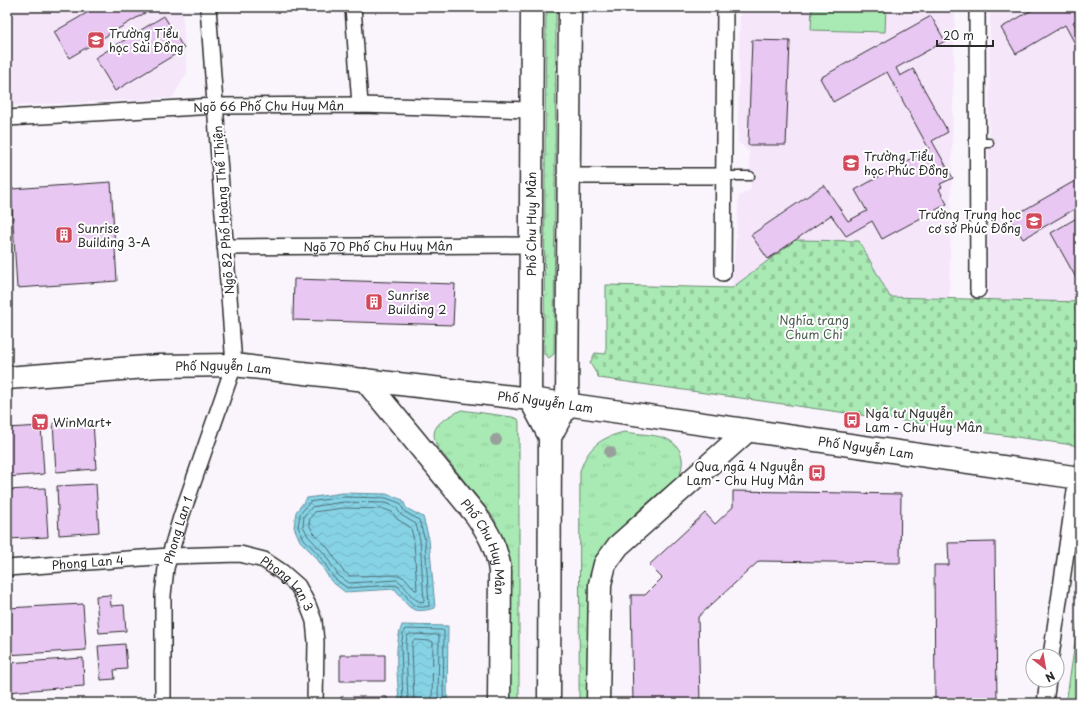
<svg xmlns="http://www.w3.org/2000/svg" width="1087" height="710" viewBox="0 0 1087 710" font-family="'Playpen Sans',sans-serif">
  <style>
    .built { fill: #f5e6fa }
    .grass { fill: url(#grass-tufts); stroke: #6a8a70 }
    .cemetery { fill: url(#cemetery-stones); stroke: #6a8a70 }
    .pitch { fill: #a9eab4; stroke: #6a8a70 }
    .water { fill: url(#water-waves); stroke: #62909b }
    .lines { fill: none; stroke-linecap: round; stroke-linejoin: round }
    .shore { stroke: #4f6e76; stroke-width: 1 }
    .building { fill: #e8c7f3; stroke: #2b2b2b }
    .lane-casing { stroke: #2b2b2b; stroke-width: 11 }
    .street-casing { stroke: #2b2b2b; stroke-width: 18 }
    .secondary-casing { stroke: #2b2b2b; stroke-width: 25 }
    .primary-casing { stroke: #2b2b2b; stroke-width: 25 }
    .lane { stroke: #fff; stroke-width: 8 }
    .street { stroke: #fff; stroke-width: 15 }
    .secondary { stroke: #fff; stroke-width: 22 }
    .primary { stroke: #fff; stroke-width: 22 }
    .tree { fill: #99a09c }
    .labels { text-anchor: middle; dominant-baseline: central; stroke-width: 4; stroke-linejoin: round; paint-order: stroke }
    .poi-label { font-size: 12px; fill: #2b2b2b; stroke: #fff; text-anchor: start }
    .street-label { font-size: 12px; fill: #2b2b2b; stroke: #fff }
    .park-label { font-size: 12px; fill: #4a5b4d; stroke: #fff }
  </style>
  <defs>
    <pattern id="grass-tufts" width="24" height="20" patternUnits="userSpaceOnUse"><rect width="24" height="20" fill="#a9eab4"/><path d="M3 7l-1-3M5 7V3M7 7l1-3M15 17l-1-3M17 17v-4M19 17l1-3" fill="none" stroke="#92c99b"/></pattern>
    <pattern id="cemetery-stones" width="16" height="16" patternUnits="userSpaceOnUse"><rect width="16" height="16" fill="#a9eab4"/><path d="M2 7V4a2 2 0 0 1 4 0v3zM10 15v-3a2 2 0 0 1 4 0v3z" fill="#92c99b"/></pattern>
    <pattern id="water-waves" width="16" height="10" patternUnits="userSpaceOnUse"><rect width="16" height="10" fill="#86d3e6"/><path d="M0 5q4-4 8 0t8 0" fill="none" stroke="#74b5c5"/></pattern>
  </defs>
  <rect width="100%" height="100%" fill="#faf4fd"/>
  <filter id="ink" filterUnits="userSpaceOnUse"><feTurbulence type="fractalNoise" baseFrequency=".025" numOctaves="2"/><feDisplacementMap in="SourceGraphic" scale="8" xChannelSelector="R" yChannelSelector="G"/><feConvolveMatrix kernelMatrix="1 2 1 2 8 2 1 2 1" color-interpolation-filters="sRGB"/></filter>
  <g filter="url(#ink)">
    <path class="built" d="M7,7h175l5,66 -15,25 -165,8z
      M740,7h215l-6,291 -59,-1 -31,-56 -64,-1 -63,48 7,-92 12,-7 -2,-38 -11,-9z
      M990,7h90v295l-92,-3z"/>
    <path class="grass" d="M546,7h10l-2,347 -5,4 -5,-4z
      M461,410l51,7 6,2 1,3v281h-12l-3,-159 -10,-26 -56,-70c-12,-23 6,-28 23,-38z
      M624,432c13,2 28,2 40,6 18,6 22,23 15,38 -30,26 -62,50 -84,84l-4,143h-12l1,-232c8,-24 20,-33 44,-39z"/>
    <path class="cemetery" d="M795,240l64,1 31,56 190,5v144l-481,-68 -9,-15 5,-10 11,1v-69l126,3z
      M1080,610v93h-14z"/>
    <path class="pitch" d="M812,7h74l-1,25 -74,-2z"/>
    <path class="water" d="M343,493l43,1 17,6 3,8 17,9 6,22 6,69c-25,7 -26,-1 -40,-19l-50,3 -14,-11 -15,-24 -16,-16 -6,-14 2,-15 11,-14z
      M402,625l46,1 -1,77h-48c-1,-25 -6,-54 3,-78z"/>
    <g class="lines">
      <path class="shore" d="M344,497l42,1 14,5 4,8 15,9 6,20 4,66c-20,6 -20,-12 -33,-21l-49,3 -13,-10 -15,-23 -15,-16 -6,-12 2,-13 10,-12z
        M344,502l41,1 11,4 5,8 15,9 4,16 4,62c-14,0 -16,-16 -27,-22l-48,3 -11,-8 -15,-23 -15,-16 -5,-10 1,-10 8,-9z
        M344,508l40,1 8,3 5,7 14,9 3,13 3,49h-2l-9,-11 -7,-4 -49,1 -7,-5 -15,-23 -15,-16 -4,-8 1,-6 5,-6z
        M403,703l-2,-58 3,-15 2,-1 36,1 2,1 -1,72
        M408,703l-2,-58 1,-9 3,-2 27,1 2,1 -1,67
        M414,703l-2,-58 1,-4 2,-1 16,1 2,1 -1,61"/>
    </g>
    <path class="building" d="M97,7h58l-86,51 -15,-26z
      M1037,7h43v11l-7,4 5,8 2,-1v24l-15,-28 -49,29 -15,-26z
      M164,16l20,33 -69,42 -20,-33z
      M931,16l14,25 -49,27 4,8 13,-7 35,63 -16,9 21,37 -13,6 2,3 -3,2 8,15 -65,35 -10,-18 -26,15 -15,-21 -63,44 -17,-24 73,-50 24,36 19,-10 -12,-21 74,-41 -42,-77 -54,30 -13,-24z
      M752,40l38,1 -4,104h-38z
      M1080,178v28l-57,33 -13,-21z
      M111,182l6,99 -100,7 -6,-99z
      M1080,216v69l-29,-52z
      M294,279l161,5 -2,41 -160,-5z
      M93,421l3,48 -40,3 -3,-49z
      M41,426l3,48 -37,3v-49z
      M96,484l3,48 -40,3 -2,-49z
      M45,488l3,49 -40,2 -1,-49z
      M733,491l168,3 -1,69 -141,-2 -61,56 2,86h-67l-2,-108h14l17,-17 -13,-13 56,-52 10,11 18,-17z
      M995,542l2,161h-62l-1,-138h15l-1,-22z
      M110,595l1,11 13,-1 2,26 -27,2 -3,-37z
      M83,604l3,46 -79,5v-47z
      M125,644l2,25 -13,1 1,9 -14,1 -3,-34z
      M340,655h45v26h-45z
      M83,658l1,28 -77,6v-29z
      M341,697h46v6h-46z"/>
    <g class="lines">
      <defs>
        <path id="lane" d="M978,143h11
          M723,176h27"/>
        <g id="street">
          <path d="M353,7l7,98"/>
          <path d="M977,7l1,283"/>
          <path id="s1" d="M7,118l208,-12 145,-1 171,5"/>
          <path d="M569,176h154"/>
          <path id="s2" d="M225,247l305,-2"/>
          <path d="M723,273l2,-266"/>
          <path id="s3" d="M7,568l162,-12 71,-2 24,6 18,12 16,14 10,19 6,16 2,21 -1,61"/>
          <path d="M1051,656l26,-179"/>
          <path id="s4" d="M163,703v-108l3,-27 15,-51 53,-152 -26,-358"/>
          <path d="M1045,703l3,-23"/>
        </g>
        <g id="secondary">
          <path id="s5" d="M7,378l152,-12 75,-1 296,34 550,79"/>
          <path id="s6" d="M365,380l111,135c13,19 21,33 24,56l-1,132"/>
          <path d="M598,703l2,-119 5,-20 13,-18 129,-115"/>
        </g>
        <path id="primary" d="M532,7l-2,392 20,38 -1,266
          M550,437l17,-32 3,-398"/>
      </defs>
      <use href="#lane" class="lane-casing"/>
      <use href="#street" class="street-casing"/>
      <use href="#secondary" class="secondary-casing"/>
      <use href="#primary" class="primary-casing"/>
      <use href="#lane" class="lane"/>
      <use href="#street" class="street"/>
      <use href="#secondary" class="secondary"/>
      <use href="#primary" class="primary"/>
    </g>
    <g class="tree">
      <circle cx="496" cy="440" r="6"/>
      <circle cx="610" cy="452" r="6"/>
    </g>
  </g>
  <defs>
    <symbol id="school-square" viewBox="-11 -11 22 22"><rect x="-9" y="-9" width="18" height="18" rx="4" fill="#d1495b" stroke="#fff"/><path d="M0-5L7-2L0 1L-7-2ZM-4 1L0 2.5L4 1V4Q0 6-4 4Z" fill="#fff"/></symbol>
    <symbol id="building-square" viewBox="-11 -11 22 22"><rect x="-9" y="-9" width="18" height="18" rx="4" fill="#d1495b" stroke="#fff"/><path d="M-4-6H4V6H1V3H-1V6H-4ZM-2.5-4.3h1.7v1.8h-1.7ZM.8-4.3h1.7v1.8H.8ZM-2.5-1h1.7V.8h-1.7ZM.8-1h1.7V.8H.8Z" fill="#fff"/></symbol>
    <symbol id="bus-square" viewBox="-11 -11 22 22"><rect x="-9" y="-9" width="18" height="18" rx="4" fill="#d1495b" stroke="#fff"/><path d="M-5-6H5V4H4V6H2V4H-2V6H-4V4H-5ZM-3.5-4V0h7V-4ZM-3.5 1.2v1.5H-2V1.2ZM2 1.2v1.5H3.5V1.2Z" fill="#fff"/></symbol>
    <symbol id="supermarket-square" viewBox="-11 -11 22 22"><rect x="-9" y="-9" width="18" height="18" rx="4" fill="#d1495b" stroke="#fff"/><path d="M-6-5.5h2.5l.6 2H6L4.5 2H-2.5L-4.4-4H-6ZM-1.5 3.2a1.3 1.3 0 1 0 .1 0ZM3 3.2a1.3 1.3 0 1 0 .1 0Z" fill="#fff"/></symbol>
  </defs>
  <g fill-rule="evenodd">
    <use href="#school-square" x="86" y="30" width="20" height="20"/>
    <use href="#school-square" x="841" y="153" width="20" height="20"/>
    <use href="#school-square" x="1024" y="211" width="20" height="20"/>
    <use href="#building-square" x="54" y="225" width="20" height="20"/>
    <use href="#building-square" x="364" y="292" width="20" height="20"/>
    <use href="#bus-square" x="842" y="410" width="20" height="20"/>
    <use href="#supermarket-square" x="30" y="412" width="20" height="20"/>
    <use href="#bus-square" x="807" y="463" width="20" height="20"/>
  </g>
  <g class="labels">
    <g class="poi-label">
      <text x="109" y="33">Trường Tiểu<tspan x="109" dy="14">học Sài Đồng</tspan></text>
      <text x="864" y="156">Trường Tiểu<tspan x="864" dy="14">học Phúc Đồng</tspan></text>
      <text x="1021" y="214" text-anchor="end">Trường Trung học<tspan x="1021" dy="14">cơ sở Phúc Đồng</tspan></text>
      <text x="77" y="228">Sunrise<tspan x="77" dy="14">Building 3-A</tspan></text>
      <text x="387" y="295">Sunrise<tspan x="387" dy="14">Building 2</tspan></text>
      <text x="865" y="413">Ngã tư Nguyễn<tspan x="865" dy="14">Lam - Chu Huy Mân</tspan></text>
      <text x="53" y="422">WinMart+</text>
      <text x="804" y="466" text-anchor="end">Qua ngã 4 Nguyễn<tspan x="804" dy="14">Lam - Chu Huy Mân</tspan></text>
    </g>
    <g class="street-label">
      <text stroke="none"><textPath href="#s1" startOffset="262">Ngõ 66 Phố Chu Huy Mân</textPath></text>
      <text transform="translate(223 210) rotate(-94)">Ngõ 82 Phố Hoàng Thế Thiện</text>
      <text transform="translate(531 224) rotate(-90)">Phố Chu Huy Mân</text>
      <text stroke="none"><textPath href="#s2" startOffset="153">Ngõ 70 Phố Chu Huy Mân</textPath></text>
      <text stroke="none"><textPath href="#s5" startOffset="217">Phố Nguyễn Lam</textPath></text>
      <text stroke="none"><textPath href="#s5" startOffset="541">Phố Nguyễn Lam</textPath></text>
      <text stroke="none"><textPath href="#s5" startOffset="865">Phố Nguyễn Lam</textPath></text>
      <text stroke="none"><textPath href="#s4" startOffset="175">Phong Lan 1</textPath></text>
      <text stroke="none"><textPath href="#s6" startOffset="208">Phố Chu Huy Mân</textPath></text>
      <text stroke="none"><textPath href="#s3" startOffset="81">Phong Lan 4</textPath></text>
      <text stroke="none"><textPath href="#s3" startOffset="292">Phong Lan 3</textPath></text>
    </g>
    <g class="park-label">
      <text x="814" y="320">Nghĩa trang<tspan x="814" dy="14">Chum Chi</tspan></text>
    </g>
  </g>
  <rect width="1087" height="710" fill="none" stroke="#fff" stroke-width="24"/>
  <rect x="12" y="12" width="1063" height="686" fill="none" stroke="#2b2b2b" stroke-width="1.5" filter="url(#ink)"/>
  <g transform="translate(1045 668) rotate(149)"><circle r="19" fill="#ffffff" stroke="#aaaaaa"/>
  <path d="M0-3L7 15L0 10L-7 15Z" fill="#d1495b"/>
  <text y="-6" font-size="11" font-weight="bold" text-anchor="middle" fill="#2b2b2b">N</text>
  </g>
  <path d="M937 40v6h56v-6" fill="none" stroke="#2b2b2b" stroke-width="2"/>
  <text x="943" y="40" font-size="12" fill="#2b2b2b" stroke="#ffffff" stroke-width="3" paint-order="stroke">20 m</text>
</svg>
